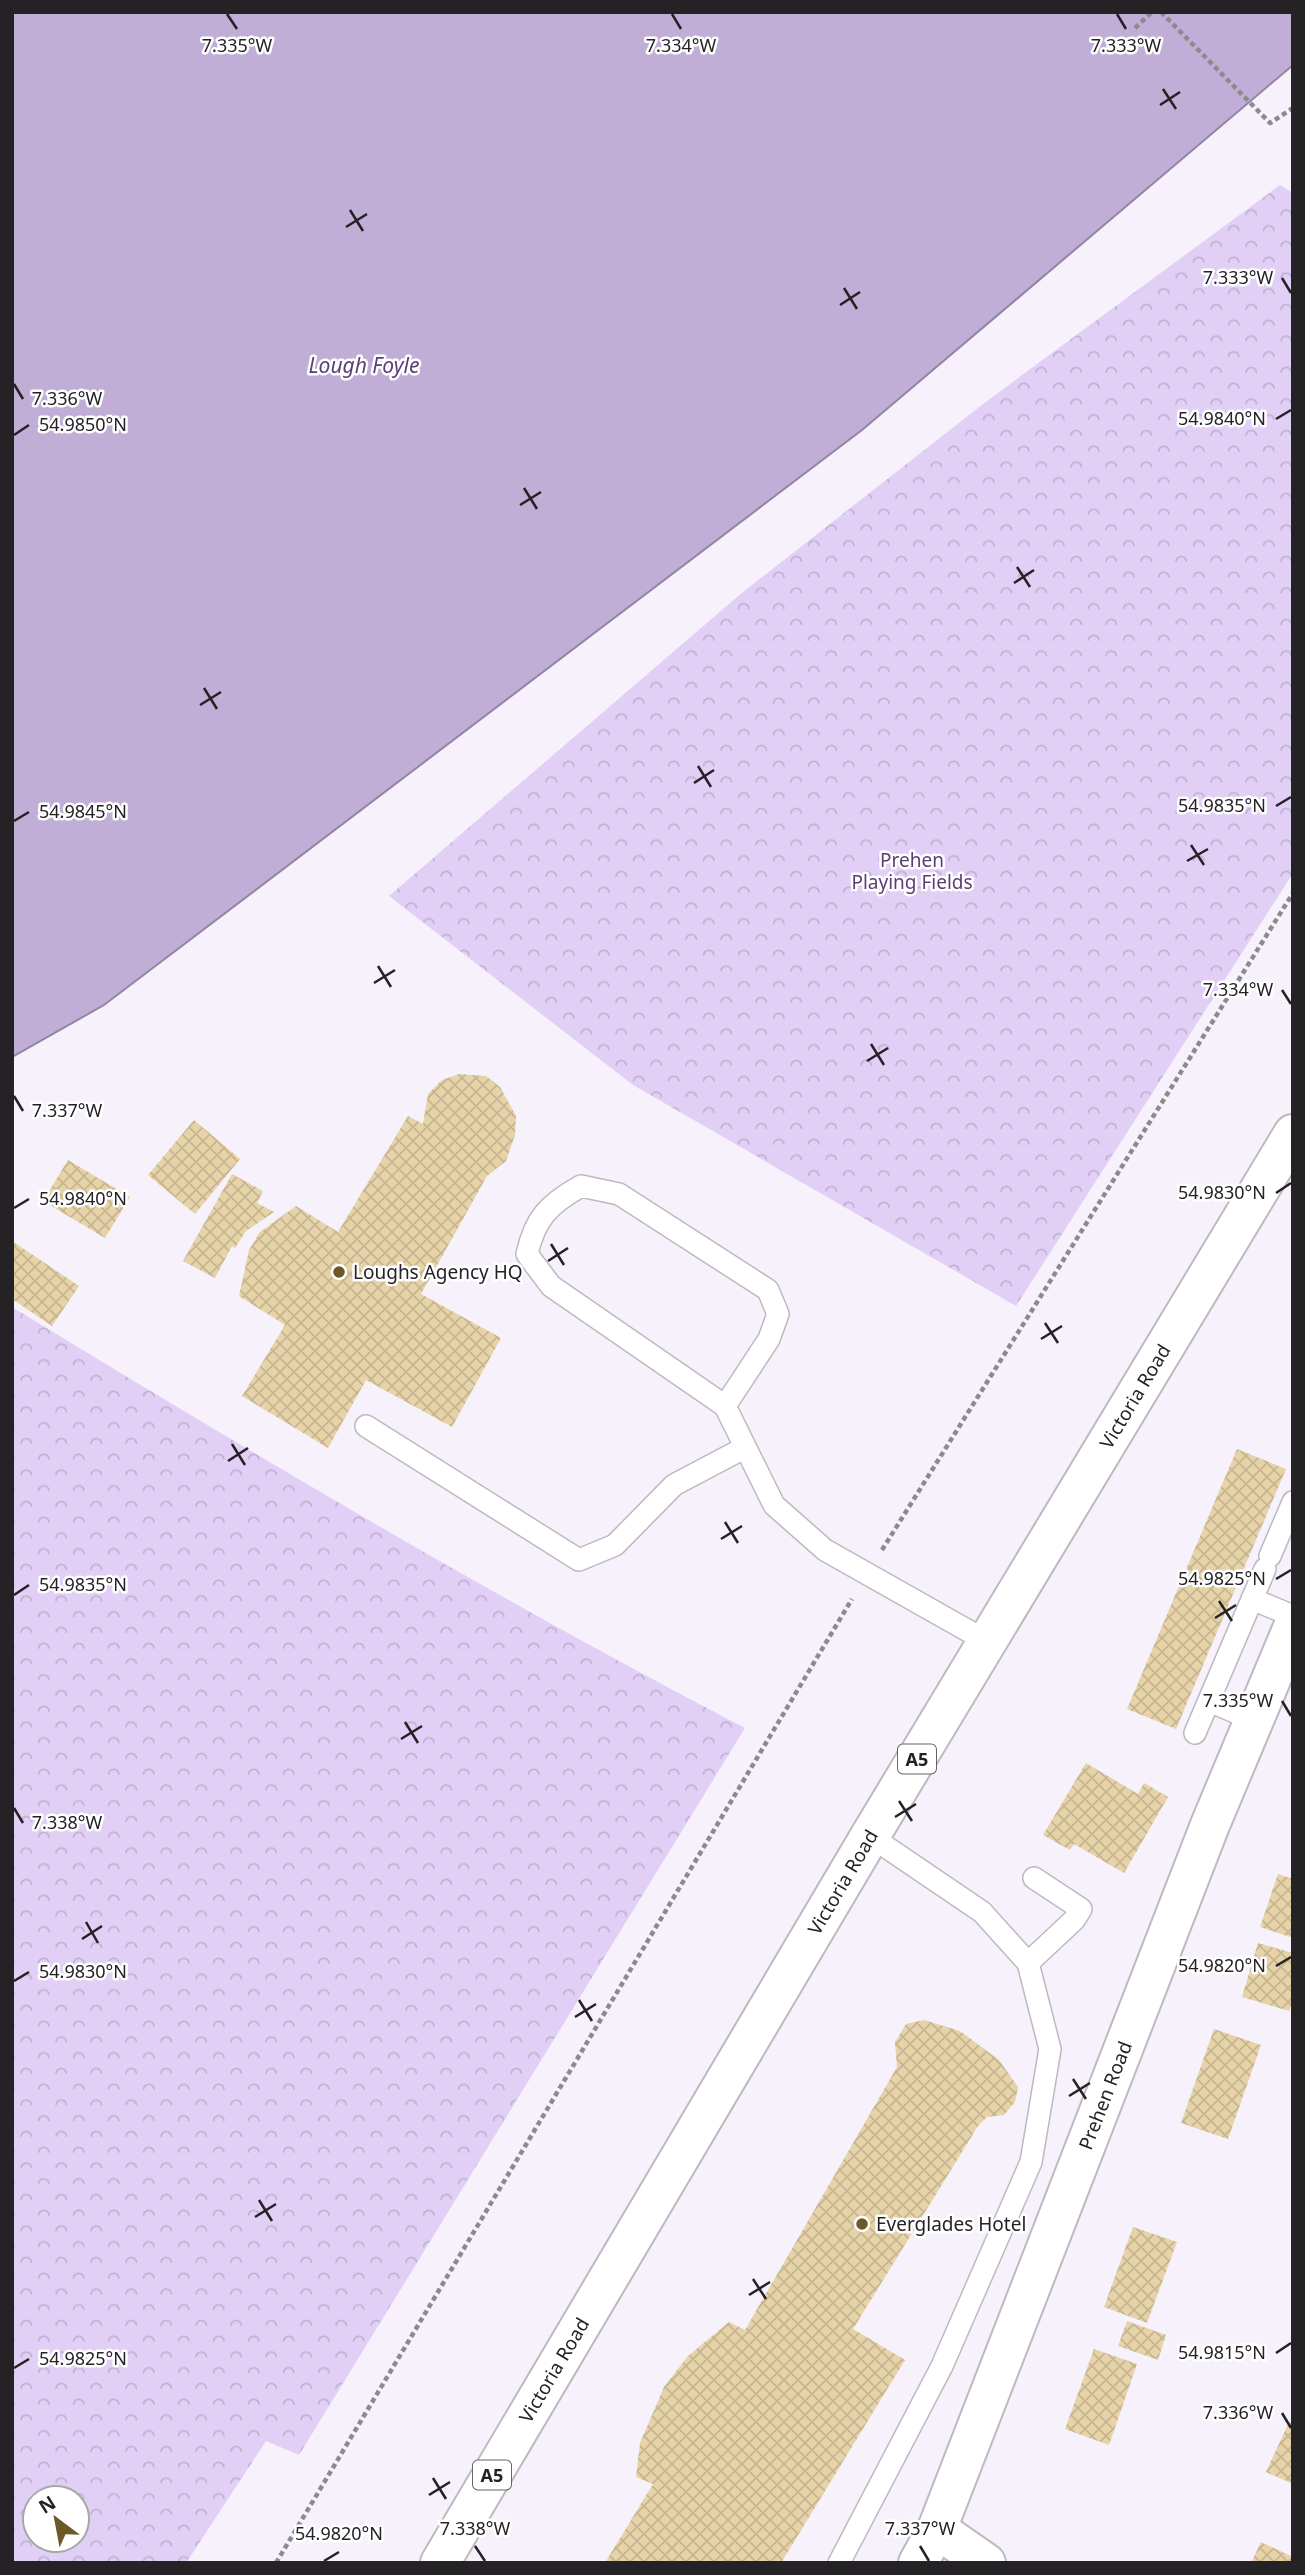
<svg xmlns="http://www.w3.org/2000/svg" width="1305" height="2575" viewBox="0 0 1305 2575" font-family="'Noto Sans',sans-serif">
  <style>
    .forest { fill: url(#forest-crowns); fill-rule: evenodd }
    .water { fill: #c1aed7; stroke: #9284a2; stroke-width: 2 }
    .building { fill: url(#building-cross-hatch) }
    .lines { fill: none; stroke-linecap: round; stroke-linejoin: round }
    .lane-casing { stroke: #bdb9c2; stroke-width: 24 }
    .street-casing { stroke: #bdb9c2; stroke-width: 42 }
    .highway-casing { stroke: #bdb9c2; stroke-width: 42 }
    .path { stroke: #8c898f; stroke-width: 4.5; stroke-dasharray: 5 3.5; stroke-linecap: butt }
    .lane { stroke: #fff; stroke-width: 21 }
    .street { stroke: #fff; stroke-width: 38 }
    .highway { stroke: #fff; stroke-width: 38 }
    .ticks { fill: none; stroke: #242225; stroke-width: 2.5 }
    .poi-dot { fill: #6d5827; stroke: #fff; stroke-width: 2.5 }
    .labels { text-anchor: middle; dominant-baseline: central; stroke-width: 5; stroke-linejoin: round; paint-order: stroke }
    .shield { fill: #fff; stroke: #666466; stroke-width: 2 }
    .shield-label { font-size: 18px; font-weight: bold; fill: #242225 }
    .park-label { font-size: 19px; fill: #593e73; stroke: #fff }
    .poi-label { font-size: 19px; fill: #242225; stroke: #fff; text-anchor: start }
    .street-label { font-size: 19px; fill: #242225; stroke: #fff }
    .water-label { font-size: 21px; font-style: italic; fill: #5b4075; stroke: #fff }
    .ticks-label { font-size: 18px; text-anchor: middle; fill: #242225; stroke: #fff; stroke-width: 5; stroke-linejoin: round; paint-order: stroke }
  </style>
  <defs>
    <pattern id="forest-crowns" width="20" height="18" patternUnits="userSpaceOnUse" patternTransform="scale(1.75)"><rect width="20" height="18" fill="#e1cff6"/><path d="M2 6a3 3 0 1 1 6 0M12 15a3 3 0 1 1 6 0" fill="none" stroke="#c1b1d3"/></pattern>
    <pattern id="building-cross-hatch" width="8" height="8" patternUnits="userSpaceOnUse" patternTransform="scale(1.75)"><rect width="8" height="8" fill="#e7d3a8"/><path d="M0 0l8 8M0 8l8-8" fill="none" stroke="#c6b590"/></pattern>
  </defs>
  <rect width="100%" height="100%" fill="#f6f1fb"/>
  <path class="forest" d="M1280,185l13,8v680l-277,433 -383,-221 -244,-189 354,-304 244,-191z
    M12,1307c241,147 483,291 733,421l-446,727 -33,-14 -80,122h-174zM35,2498h42v42h-42z"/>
  <path class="water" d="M12,12h1281v53l-431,365 -758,575 -92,52z"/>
  <path class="building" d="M459,1074l27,2 14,11 16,29 -1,19 -9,26 -19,15 -66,118 80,44 -49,89 -86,-47 -38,68 -86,-52 43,-71 -46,-29 10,-46 11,-18 36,-26 42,26 70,-116 15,8 5,-30 14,-14z
    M194,1120l46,39 -45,55 -47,-39z
    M68,1160l62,37 -25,41 -62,-37z
    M232,1174l31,17 -6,12 17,9 -28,19 -11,17 -3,-2 -17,32 -32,-17z
    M12,1241l67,45 -27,40 -40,-27z
    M1237,1449l49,20 -110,260 -49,-20z
    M1086,1763l52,31 6,-11 24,14 -44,76 -50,-29 -4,6 -27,-15z
    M1278,1874l15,5v59l-33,-11z
    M1258,1943l35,10v47l-4,11 -47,-14z
    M924,2020l36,11 39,29 19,27 -3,15 -11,13 -17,2 -9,9 -125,203 52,31 -124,203h-176l48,-79 -17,-7 4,-34 24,-56 24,-31 41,-34 16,8 152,-263 -2,-25 11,-18z
    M1214,2029l47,16 -33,94 -47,-16z
    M1133,2227l44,15 -30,81 -43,-16z
    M1127,2321l39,14 -8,25 -40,-14z
    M1094,2349l43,15 -28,81 -44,-16z
    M1289,2422l4,2v60l-27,-12z
    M1261,2542l32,15v6h-42z"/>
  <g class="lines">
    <defs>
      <path id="lane" d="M725,1406l44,-67 9,-25 -10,-24 -149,-96 -38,-8c-32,18 -46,32 -54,68l24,32 174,120 49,99 51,45 163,92
        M366,1426l213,134 36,-15 59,-60 70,-37
        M1270,1556l23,-54
        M1252,1599l41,17
        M1209,1701l45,19
        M1195,1733l70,-164
        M1028,1963l46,-43 7,-11 -47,-31
        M839,2563l103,-197 89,-204 19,-113 -22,-86 -46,-51 -112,-76"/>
      <g id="street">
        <path d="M937,2529l49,34"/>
        <path id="s1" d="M918,2563l19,-34 273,-704 83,-198"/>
      </g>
      <g id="highway">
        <path id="s2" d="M440,2563l430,-727 423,-702"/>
      </g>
    </defs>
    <use href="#lane" class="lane-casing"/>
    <use href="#street" class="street-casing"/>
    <use href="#highway" class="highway-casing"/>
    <path class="path" d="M1161,12l109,111 23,-15
      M1135,28l17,-16
      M882,1550l411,-657
      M276,2563l576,-964"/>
    <use href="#lane" class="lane"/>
    <use href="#street" class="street"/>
    <use href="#highway" class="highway"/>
  </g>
  <path class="ticks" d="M227,14l10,15M672,14l9,15M1117,14l9,15M1163,89l13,20M1160,105l20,-13M350,210l13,21M346,227l21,-13M1282,278l9,15M844,288l13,21M840,305l20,-13M14,384l9,15M1276,419l15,-9M14,435l15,-10M524,488l13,21M520,505l21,-13M1017,567l13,20M1014,583l20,-13M204,688l13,21M200,705l21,-13M698,766l13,21M694,783l20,-13M1276,806l15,-9M14,821l15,-9M1191,845l13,20M1187,861l21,-12M378,966l13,21M374,983l21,-13M1282,990l9,14M871,1044l13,21M867,1061l21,-13M14,1096l9,15M1276,1193l15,-10M14,1208l15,-9M551,1244l13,21M548,1261l20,-13M1045,1323l13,20M1041,1339l21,-13M232,1444l13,21M228,1461l20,-13M725,1522l13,21M721,1539l21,-13M1276,1579l15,-9M14,1595l15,-10M1219,1601l13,20M1215,1618l21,-13M1282,1701l9,15M405,1722l13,21M401,1739l21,-13M899,1801l13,20M14,1808l9,15M895,1817l21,-13M86,1922l12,21M82,1939l20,-13M1276,1966l15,-9M14,1981l15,-9M579,2000l13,21M575,2017l21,-13M1073,2079l13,20M1069,2096l21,-13M259,2200l13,21M255,2217l21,-13M753,2279l13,20M749,2295l21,-13M1276,2353l15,-10M14,2368l15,-9M1282,2413l9,15M433,2478l13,21M429,2495l21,-13M475,2546l10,15M920,2546l9,15M324,2561l15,-9"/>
  <g class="poi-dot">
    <circle cx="339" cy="1272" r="7"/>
    <circle cx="862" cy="2224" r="7"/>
  </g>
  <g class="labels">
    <g class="shield">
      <rect x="898" y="1744.5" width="38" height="29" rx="5"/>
      <rect x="473" y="2460.5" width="38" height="29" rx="5"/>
    </g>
    <g class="shield-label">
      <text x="917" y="1759">A5</text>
      <text x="492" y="2475">A5</text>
    </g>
    <g class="park-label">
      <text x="912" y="860">Prehen<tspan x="912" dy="22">Playing Fields</tspan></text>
    </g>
    <g class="poi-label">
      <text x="353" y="1272">Loughs Agency HQ</text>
      <text x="876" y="2224">Everglades Hotel</text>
    </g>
    <g class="street-label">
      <text stroke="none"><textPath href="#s2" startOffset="1358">Victoria Road</textPath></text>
      <text stroke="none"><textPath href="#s2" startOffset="791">Victoria Road</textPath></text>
      <text stroke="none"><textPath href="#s1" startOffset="504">Prehen Road</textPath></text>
      <text stroke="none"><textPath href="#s2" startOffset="224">Victoria Road</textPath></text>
    </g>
    <g class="water-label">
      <text x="364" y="365">Lough Foyle</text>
    </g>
  </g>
  <g class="ticks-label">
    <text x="237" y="52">7.335°W</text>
    <text x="681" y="52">7.334°W</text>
    <text x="1126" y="52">7.333°W</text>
    <text x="1238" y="284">7.333°W</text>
    <text x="67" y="405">7.336°W</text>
    <text x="1222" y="425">54.9840°N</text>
    <text x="83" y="431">54.9850°N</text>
    <text x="1222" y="812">54.9835°N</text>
    <text x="83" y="818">54.9845°N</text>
    <text x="1238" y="996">7.334°W</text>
    <text x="67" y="1117">7.337°W</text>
    <text x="1222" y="1199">54.9830°N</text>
    <text x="83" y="1205">54.9840°N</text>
    <text x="1222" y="1585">54.9825°N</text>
    <text x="83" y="1591">54.9835°N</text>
    <text x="1238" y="1707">7.335°W</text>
    <text x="67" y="1829">7.338°W</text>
    <text x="1222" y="1972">54.9820°N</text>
    <text x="83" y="1978">54.9830°N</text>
    <text x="1222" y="2359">54.9815°N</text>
    <text x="83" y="2365">54.9825°N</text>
    <text x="1238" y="2419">7.336°W</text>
    <text x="475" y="2535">7.338°W</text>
    <text x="920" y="2535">7.337°W</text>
    <text x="339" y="2540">54.9820°N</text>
  </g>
  <rect width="1305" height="2575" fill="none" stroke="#242225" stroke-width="28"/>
  <g transform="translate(56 2519) rotate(328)"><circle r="33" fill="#ffffff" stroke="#a7a7a8" stroke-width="2"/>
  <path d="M0-5L12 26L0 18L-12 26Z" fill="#6d5827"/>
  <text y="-10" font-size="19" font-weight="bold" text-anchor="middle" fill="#242225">N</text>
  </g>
</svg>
